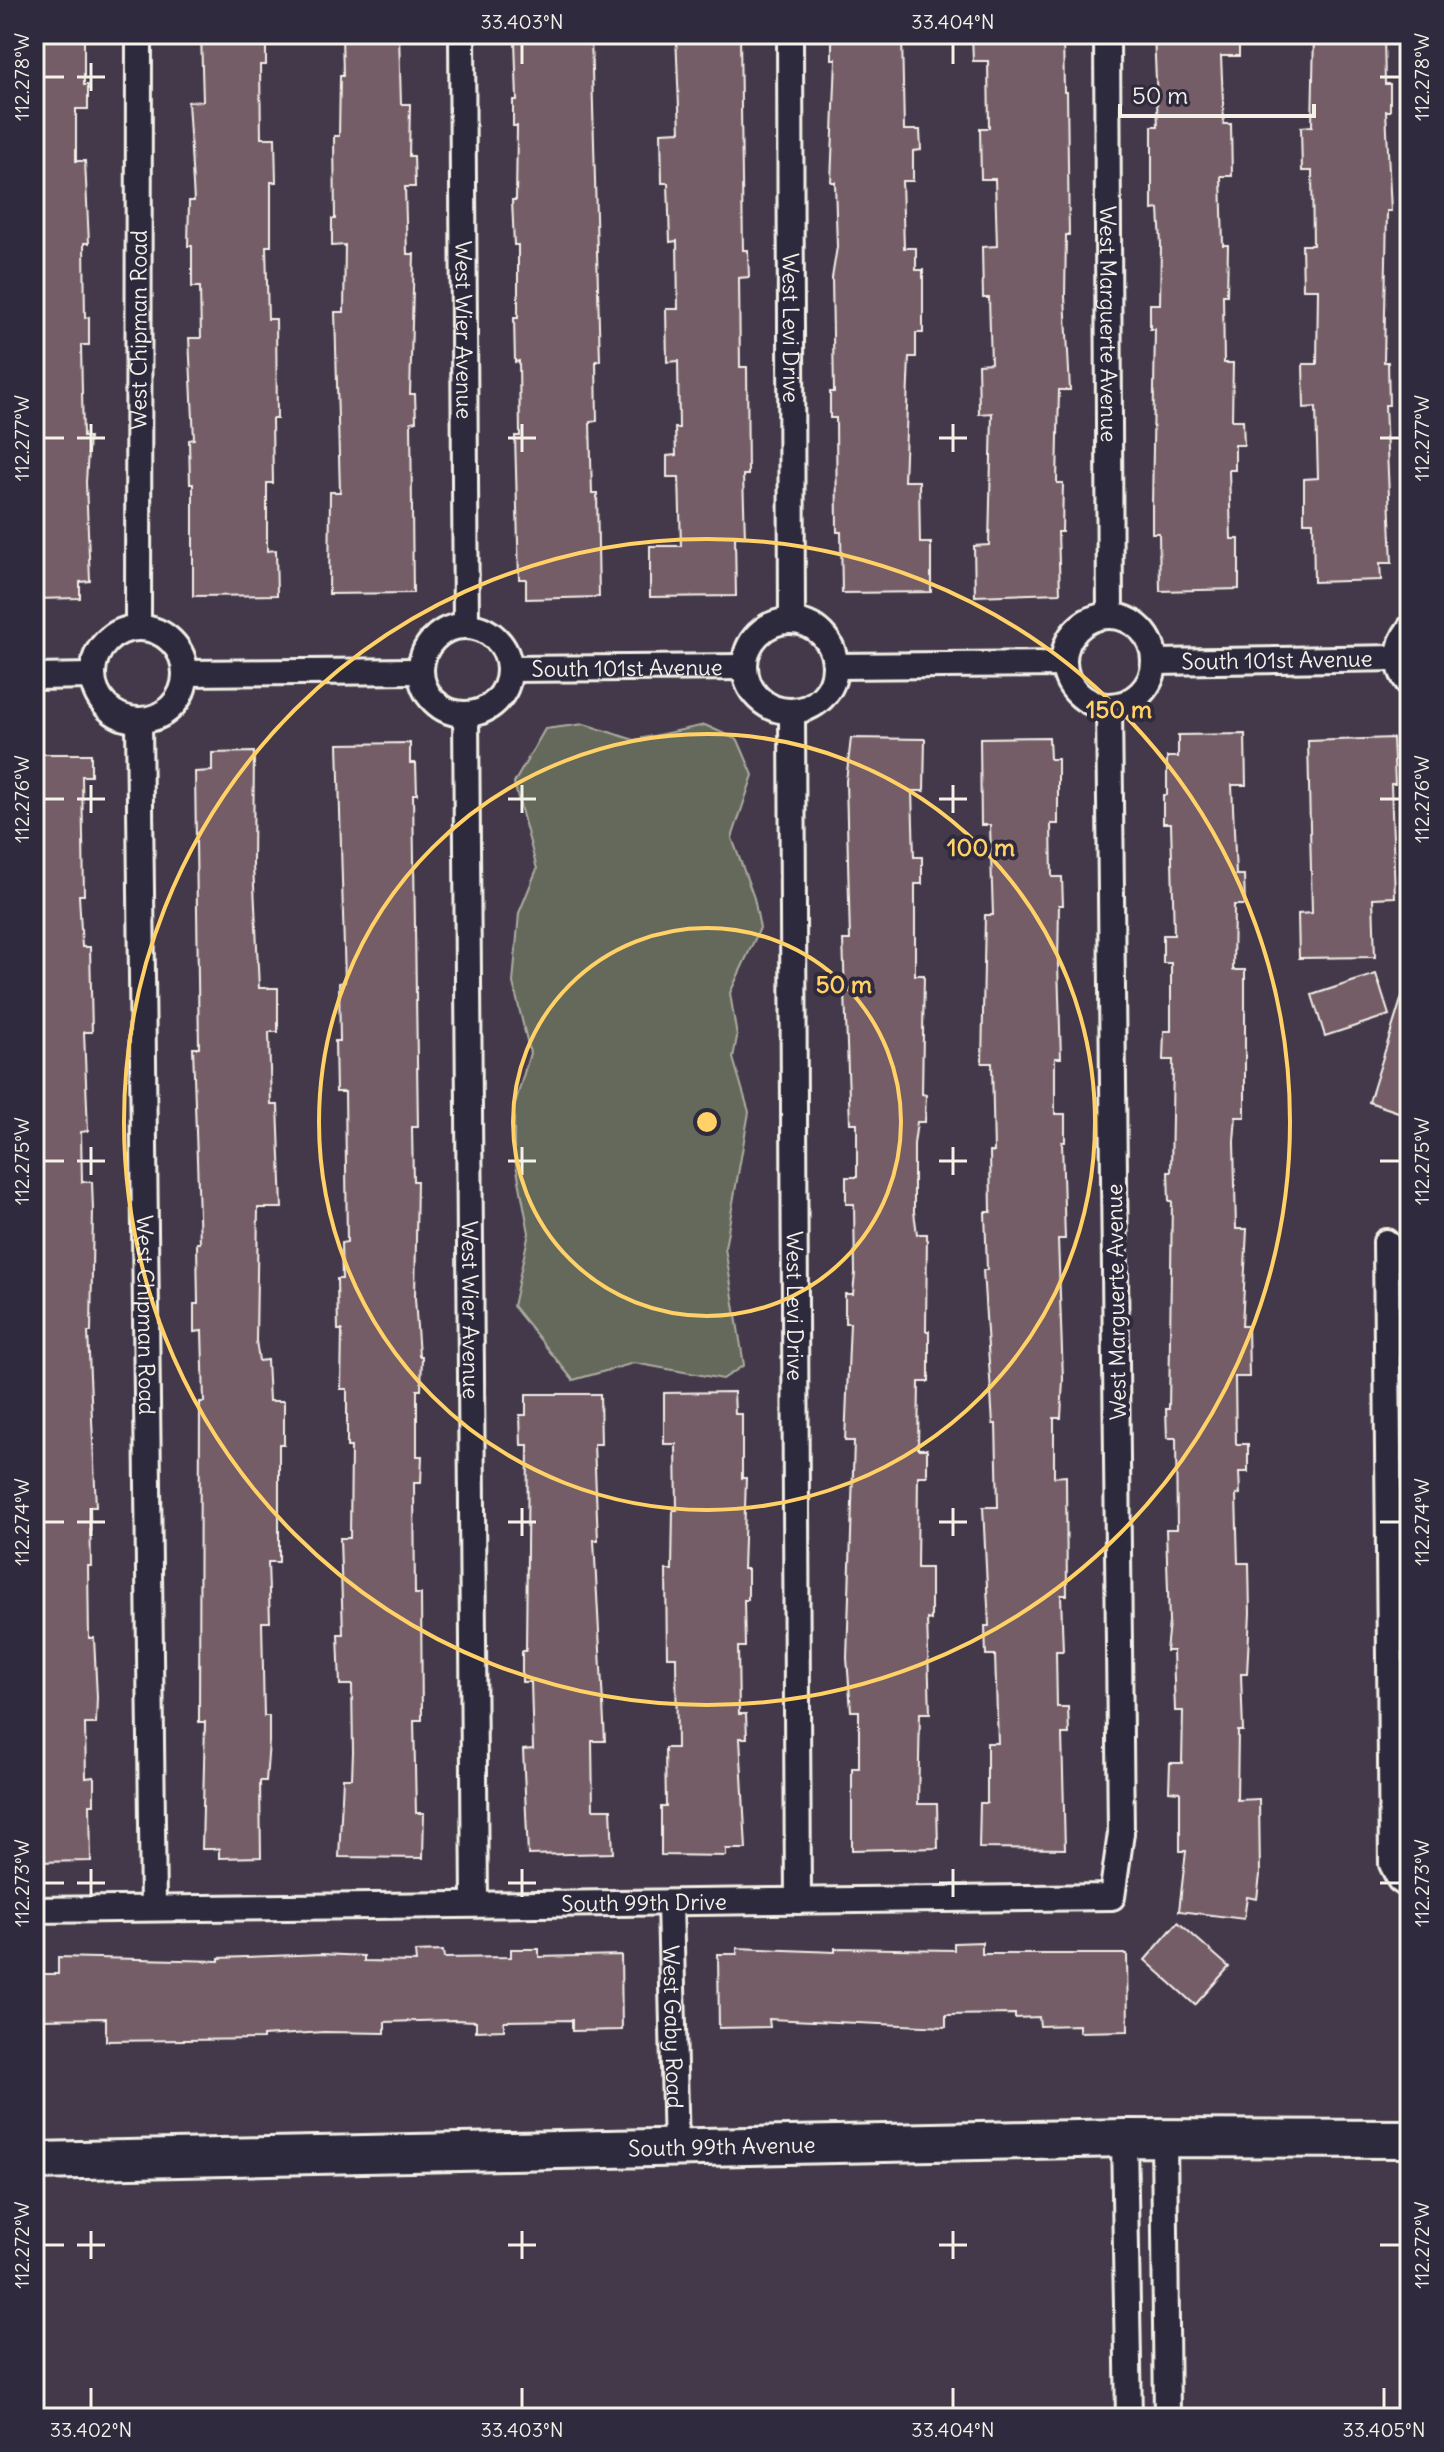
<svg xmlns="http://www.w3.org/2000/svg" width="1444" height="2452" viewBox="0 0 1444 2452" font-family="Delius,sans-serif">
  <style>
    .green { fill: #65695b; stroke: #acada2; stroke-width: 2 }
    .building { fill: #755d68; stroke: #f4f1e8; stroke-width: 2 }
    .lines { fill: none; stroke-linecap: round; stroke-linejoin: round }
    .minor-casing { stroke: #f4f1e8; stroke-width: 30 }
    .secondary-casing { stroke: #f4f1e8; stroke-width: 42 }
    .minor { stroke: #2f2a3d; stroke-width: 24 }
    .secondary { stroke: #2f2a3d; stroke-width: 36 }
    .ticks { fill: none; stroke: #f4f1e8; stroke-width: 3 }
    .ring { fill: none; stroke: #ffd166; stroke-width: 4 }
    .labels { text-anchor: middle; dominant-baseline: central; stroke-width: 8; stroke-linejoin: round; paint-order: stroke }
    .street-label { font-size: 22px; fill: #f4f1e8; stroke: #2f2a3d }
    .centre { fill: #ffd166; stroke: #2f2a3d; stroke-width: 4 }
    .ring-label { font-size: 24px; text-anchor: middle; font-weight: bold; fill: #ffd166; stroke: #2f2a3d; stroke-width: 8; stroke-linejoin: round; paint-order: stroke }
    .neatline { fill: none; stroke: #f4f1e8; stroke-width: 3 }
    .ticks-label { font-size: 20px; text-anchor: middle; fill: #f4f1e8 }
  </style>
  <rect width="100%" height="100%" fill="#44394a"/>
  <filter id="ink" filterUnits="userSpaceOnUse"><feTurbulence type="fractalNoise" baseFrequency=".0125" numOctaves="2"/><feDisplacementMap in="SourceGraphic" scale="16" xChannelSelector="R" yChannelSelector="G"/><feConvolveMatrix kernelMatrix="1 2 1 2 8 2 1 2 1" color-interpolation-filters="sRGB"/></filter>
  <g filter="url(#ink)">
    <path class="green" d="M584,724l50,16 71,-15 33,15 15,35 -21,63 22,60 6,30 -30,65 7,44 -4,21 16,54 -24,136 19,117 -21,14 -89,-16 -61,17 -60,-74 16,-73 -15,-79v-47l16,-54 -17,-70 6,-70 18,-44 -23,-86 31,-54z"/>
    <path class="building" d="M34,34h33v6h17v45h4v24h-12v52h9l4,82h-5l1,75 4,-1v28h-8l2,92h6l-3,45 4,99 -10,1v16l-46,1z
      M201,34h65v31h-6l1,73h14l1,44h-5v64h-5l2,73h8l1,100h-5l1,64h-6v68l9,-1 1,45 -84,1v-112h-3l-1,-44 5,-1 -5,-101h12l-1,-51h-8v-41h-4l1,-45h5l-6,-99 15,-1z
      M342,34h57l2,70h9l-1,52h5l1,31h-10l2,67h7l-4,140h5l1,27 -5,1 2,171 -84,1 1,-102h10l-5,-180h9l1,-67 -13,1v-27h3l-1,-83h5l1,-60h3z
      M520,34h71l9,327h-4l1,60 -7,1 2,71h5l2,104 -73,2v-20h-7l-4,-143h5l-1,-75 -4,1 -1,-44h4v-73h-4l-2,-45h4l1,-74h-4v-26h4l-2,-60h6z
      M676,34h64l3,216h5l1,27 -10,1 1,89h7l1,108h-5l2,62h-10l1,59 -86,1v-51h31l-2,-69h-12v-21l9,-1 -1,-27h4l-1,-67 -11,1 -1,-53h12l-1,-68 -7,1 -2,-59h-6l-1,-51 19,-1z
      M832,34h70l2,96h16l1,20 -8,1v30h-11l2,67h12v22h7v63h-7v24h-7l-5,124h15l1,62h11v49l-89,1 -1,-61h-4l-1,-114h-6v-26h4l-2,-114 5,-31 -2,-65h-4l5,-123h-4z
      M972,34h91l1,58h3l2,143h-3l-1,61 5,94h-11l-2,93h6l-1,49h-4l2,61 -85,3 -1,-50 15,-1 3,-132 -13,1 -1,-50 13,-1 -2,-65h-6l-1,-51 15,-1 -2,-67h-14l-1,-51h9l-1,-67h-15z
      M1154,34h85v22h-18l3,68h7l1,52h-11l2,69h5l-1,50h-4l1,68h9l-1,57h11l1,25h-9v25h-6l2,69h8v50l-79,2 -1,-58h-7v-27l3,-177h-5v-25h10l1,-59 -2,-36 -7,1v-84h6z
      M1314,34h70l1,50h5v27h-4l5,100h-4l-3,151h4l1,43h-4l7,158h-12l1,17 -67,2 -1,-60h-9v-43l14,-1 -2,-71 -12,1 -1,-44h14l1,-75h-15l-1,-44h11l-1,-74h-10l-1,-44 11,-1z
      M1245,734l1,51h-14l4,90h8l1,30h-11l-1,65h12v147h-9l-2,24 2,88h11l-5,97h6l1,51h-14l1,67h12v28h-9l1,22 -4,1 2,68h11l1,50 -3,61h-6l2,57h-5l-1,69 22,-1 1,76 -3,24 -10,-2 -3,22 -65,-8 7,-60h-6v-59l-11,-1 1,-28h12l1,-52h-8l-2,-60h-7l3,-29 -3,-93h11l-1,-91h-9l-1,-29h3l3,-208h-3l-1,-29h3l2,-112h-10l1,-29h7v-68h-8v-28h11l-3,-112h-8v-28h4v-38h11v-22z
      M1049,737l1,22h8v65h-7l1,53h10l1,28h-4l-1,60 3,93h-6v56h10v28h-3l3,97h-7l5,140 -2,39h-7v59l12,-1 1,119h-6l2,56h-7l1,56h11l1,27h-7l3,115 -86,-1 1,-45h7v-60h11l-3,-88h-9l-1,-29h4l-6,-119h15l-2,-83h-3l-10,-154h4l-2,-58h6l-1,-60h4l-2,-89h-10l3,-148h8l-3,-90h-9l-1,-87z
      M851,738l74,1 -1,52h-12l2,66h8v27h-7v91h9l-2,119 4,1 -1,27h-8l-3,22v68l3,22h10l-1,97h3v51h-10l-1,67h9v27h-9l-1,92h14v52l-4,-1 3,94h-10l-2,91h19l1,44 -86,2v-82h7v-57h-8l-4,-53 7,-217h-9l5,-118h-5v-29h8l2,-21 -1,-69h-8v-27h11v-54h-7l-7,-183h7l-4,-159z
      M1393,738l2,46h-4l4,113 -22,1 2,59 -76,1 -1,-44 14,-1 -4,-172z
      M410,743v20h6l1,31h-4l5,333h-6l1,54h4l-2,117 4,58h3l-1,34h-4v66h5l-1,27h-7l1,111h6l1,126h-8l2,93h8l-1,45 -84,-1 4,-79h9l1,-26 -1,-67h-12l-2,-51h5l-3,-96h10l1,-91h-4v-58h-6l1,-59h-4l-1,-51h5l-1,-36 6,-1 -2,-150h-9l-1,-51h5l-1,-58 6,-1 -7,-238z
      M254,752l-1,113 6,123h19v44h-9l2,73h7l4,103h-24l-2,133 3,20 8,-1 2,41h15v43h-5v118h-11l2,60h-8l2,94h5v26l-3,39h-6l1,76 -42,1v-9h-17l3,-127h-6l1,-320h4l-2,-71 -8,1v-28h4l-1,-61h3l-7,-195h6l-4,-276 17,-1v-18z
      M34,754h57v22h-9l2,119h-5l3,52h8l2,85h-8l4,99 -7,1 1,50h10l1,28 -2,122h-3l8,175h-6l1,59h-3l1,72h5l3,59 -1,27h-11l1,54 8,-1v27h-4l1,57 -57,1 4,-179h-4z
      M1376,974l13,41 -64,21 -13,-41z
      M1405,987l5,1v128l-41,-14z
      M734,1392l1,22h7v64h4l-3,91h5v31h-4l1,47h-7l1,67h7l1,24h-7l6,111h-20v7l-65,-1v-48h5l-1,-59h12l-1,-91h-9l-1,-87h6l1,-60h4l-1,-66h-12v-51z
      M526,1394h74l1,50h-7l4,96h-4l11,201h-13l1,68h18l2,44 -85,2 -5,-105 10,-1 -2,-67h-9v-31h4l2,-206h-7l-1,-30h6z
      M1178,1922l51,45 -34,38 -50,-45z
      M982,1942v12h145l1,77 -49,1v-7l-39,1 -1,-9 -24,1v-4l-69,1v12l-177,-8 1,8 -51,1 -1,-74h19v-6l98,4v-4l119,2v-7z
      M511,1949h28v8l82,-2 1,75 -50,1v-11l-68,1v9l-28,1v-10l-23,-1 -68,2v11l-61,-1 -61,4v3l-157,2v-23l-65,1 -1,-45h18v-17l161,4v-3l103,-4 42,2v5l52,1 -1,-10 28,-1 1,7 67,-1z"/>
    <g class="lines">
      <defs>
        <g id="minor">
          <path id="s1" d="M462,34l4,592"/>
          <path id="s2" d="M790,34l2,587"/>
          <path id="s3" d="M1107,34l3,582"/>
          <circle cx="1109" cy="661" r="45"/>
          <circle cx="790" cy="666" r="45"/>
          <circle cx="465" cy="670" r="44"/>
          <path id="s4" d="M138,628l1,-594"/>
          <path d="M1410,628c-14,18 -15,39 0,57"/>
          <circle cx="139" cy="674" r="46"/>
          <path id="s5" d="M1155,662l244,-4"/>
          <path d="M835,666l229,-2"/>
          <path id="s6" d="M509,669l236,-2"/>
          <path d="M185,673l236,-2"/>
          <path d="M34,677l59,-1"/>
          <path id="s7" d="M792,712l6,1189"/>
          <path id="s8" d="M466,714l9,1190"/>
          <path id="s9" d="M139,721l14,1187"/>
          <path d="M1386,1242l6,622 8,16 10,7"/>
          <path id="s10" d="M670,1903l6,247"/>
          <path id="s11" d="M34,1910l1078,-13 9,-64 -12,-1127"/>
          <path d="M1124,2138l5,280"/>
          <path d="M1164,2138l3,280"/>
        </g>
        <g id="secondary">
          <path id="s12" d="M34,2161l1090,-23 286,1"/>
        </g>
      </defs>
      <use href="#minor" class="minor-casing"/>
      <use href="#secondary" class="secondary-casing"/>
      <use href="#minor" class="minor"/>
      <use href="#secondary" class="secondary"/>
    </g>
  </g>
  <path class="ticks" d="M522,44v20M953,44v20M91,63v28M44,77h20M77,77h28M1380,77h20M91,424v28M522,424v28M953,424v28M44,438h20M77,438h28M508,438h28M939,438h28M1380,438h20M91,785v28M522,785v28M953,785v28M44,799h20M77,799h28M508,799h28M939,799h28M1380,799h20M91,1147v28M522,1147v28M953,1147v28M44,1161h20M77,1161h28M508,1161h28M939,1161h28M1380,1161h20M91,1508v28M522,1508v28M953,1508v28M44,1522h20M77,1522h28M508,1522h28M939,1522h28M1380,1522h20M91,1869v28M522,1869v28M953,1869v28M44,1883h20M77,1883h28M508,1883h28M939,1883h28M1380,1883h20M91,2231v28M522,2231v28M953,2231v28M44,2245h20M77,2245h28M508,2245h28M939,2245h28M1380,2245h20M91,2388v20M522,2388v20M953,2388v20M1384,2388v20"/>
  <g class="ring">
    <circle cx="707" cy="1122" r="194"/>
    <circle cx="707" cy="1122" r="388"/>
    <circle cx="707" cy="1122" r="583"/>
  </g>
  <g class="labels">
    <g class="street-label">
      <text stroke="none"><textPath href="#s3" startOffset="290">West Marguerte Avenue</textPath></text>
      <text stroke="none"><textPath href="#s2" startOffset="294">West Levi Drive</textPath></text>
      <text stroke="none"><textPath href="#s1" startOffset="296">West Wier Avenue</textPath></text>
      <text stroke="none"><textPath href="#s4" startOffset="298">West Chipman Road</textPath></text>
      <text stroke="none"><textPath href="#s5" startOffset="122">South 101st Avenue</textPath></text>
      <text stroke="none"><textPath href="#s6" startOffset="118">South 101st Avenue</textPath></text>
      <text transform="translate(1116 1302) rotate(-91)">West Marguerte Avenue</text>
      <text stroke="none"><textPath href="#s7" startOffset="594">West Levi Drive</textPath></text>
      <text stroke="none"><textPath href="#s8" startOffset="596">West Wier Avenue</textPath></text>
      <text stroke="none"><textPath href="#s9" startOffset="594">West Chipman Road</textPath></text>
      <text stroke="none"><textPath href="#s11" startOffset="610">South 99th Drive</textPath></text>
      <text stroke="none"><textPath href="#s10" startOffset="124">West Gaby Road</textPath></text>
      <text stroke="none"><textPath href="#s12" startOffset="688">South 99th Avenue</textPath></text>
    </g>
  </g>
  <circle cx="707" cy="1122" r="12" class="centre"/>
  <g class="ring-label">
    <text x="1119" y="718">150 m</text>
    <text x="981" y="856">100 m</text>
    <text x="844" y="993">50 m</text>
  </g>
  <rect width="1444" height="2452" fill="none" stroke="#2f2a3d" stroke-width="88"/>
  <path d="M1120 104v12h194v-12" fill="none" stroke="#f4f1e8" stroke-width="4"/>
  <text x="1132" y="104" font-size="24" fill="#f4f1e8" stroke="#2f2a3d" stroke-width="6" paint-order="stroke">50 m</text>
  <rect x="44" y="44" width="1356" height="2364" class="neatline"/>
  <g class="ticks-label">
    <text x="522" y="29">33.403°N</text>
    <text x="953" y="29">33.404°N</text>
    <text transform="translate(1422 77) rotate(-90)" y="7">112.278°W</text>
    <text transform="translate(22 77) rotate(-90)" y="7">112.278°W</text>
    <text transform="translate(1422 438) rotate(-90)" y="7">112.277°W</text>
    <text transform="translate(22 438) rotate(-90)" y="7">112.277°W</text>
    <text transform="translate(22 799) rotate(-90)" y="7">112.276°W</text>
    <text transform="translate(1422 799) rotate(-90)" y="7">112.276°W</text>
    <text transform="translate(1422 1161) rotate(-90)" y="7">112.275°W</text>
    <text transform="translate(22 1161) rotate(-90)" y="7">112.275°W</text>
    <text transform="translate(1422 1522) rotate(-90)" y="7">112.274°W</text>
    <text transform="translate(22 1522) rotate(-90)" y="7">112.274°W</text>
    <text transform="translate(1422 1883) rotate(-90)" y="7">112.273°W</text>
    <text transform="translate(22 1883) rotate(-90)" y="7">112.273°W</text>
    <text transform="translate(1422 2245) rotate(-90)" y="7">112.272°W</text>
    <text transform="translate(22 2245) rotate(-90)" y="7">112.272°W</text>
    <text x="91" y="2437">33.402°N</text>
    <text x="522" y="2437">33.403°N</text>
    <text x="953" y="2437">33.404°N</text>
    <text x="1384" y="2437">33.405°N</text>
  </g>
</svg>
